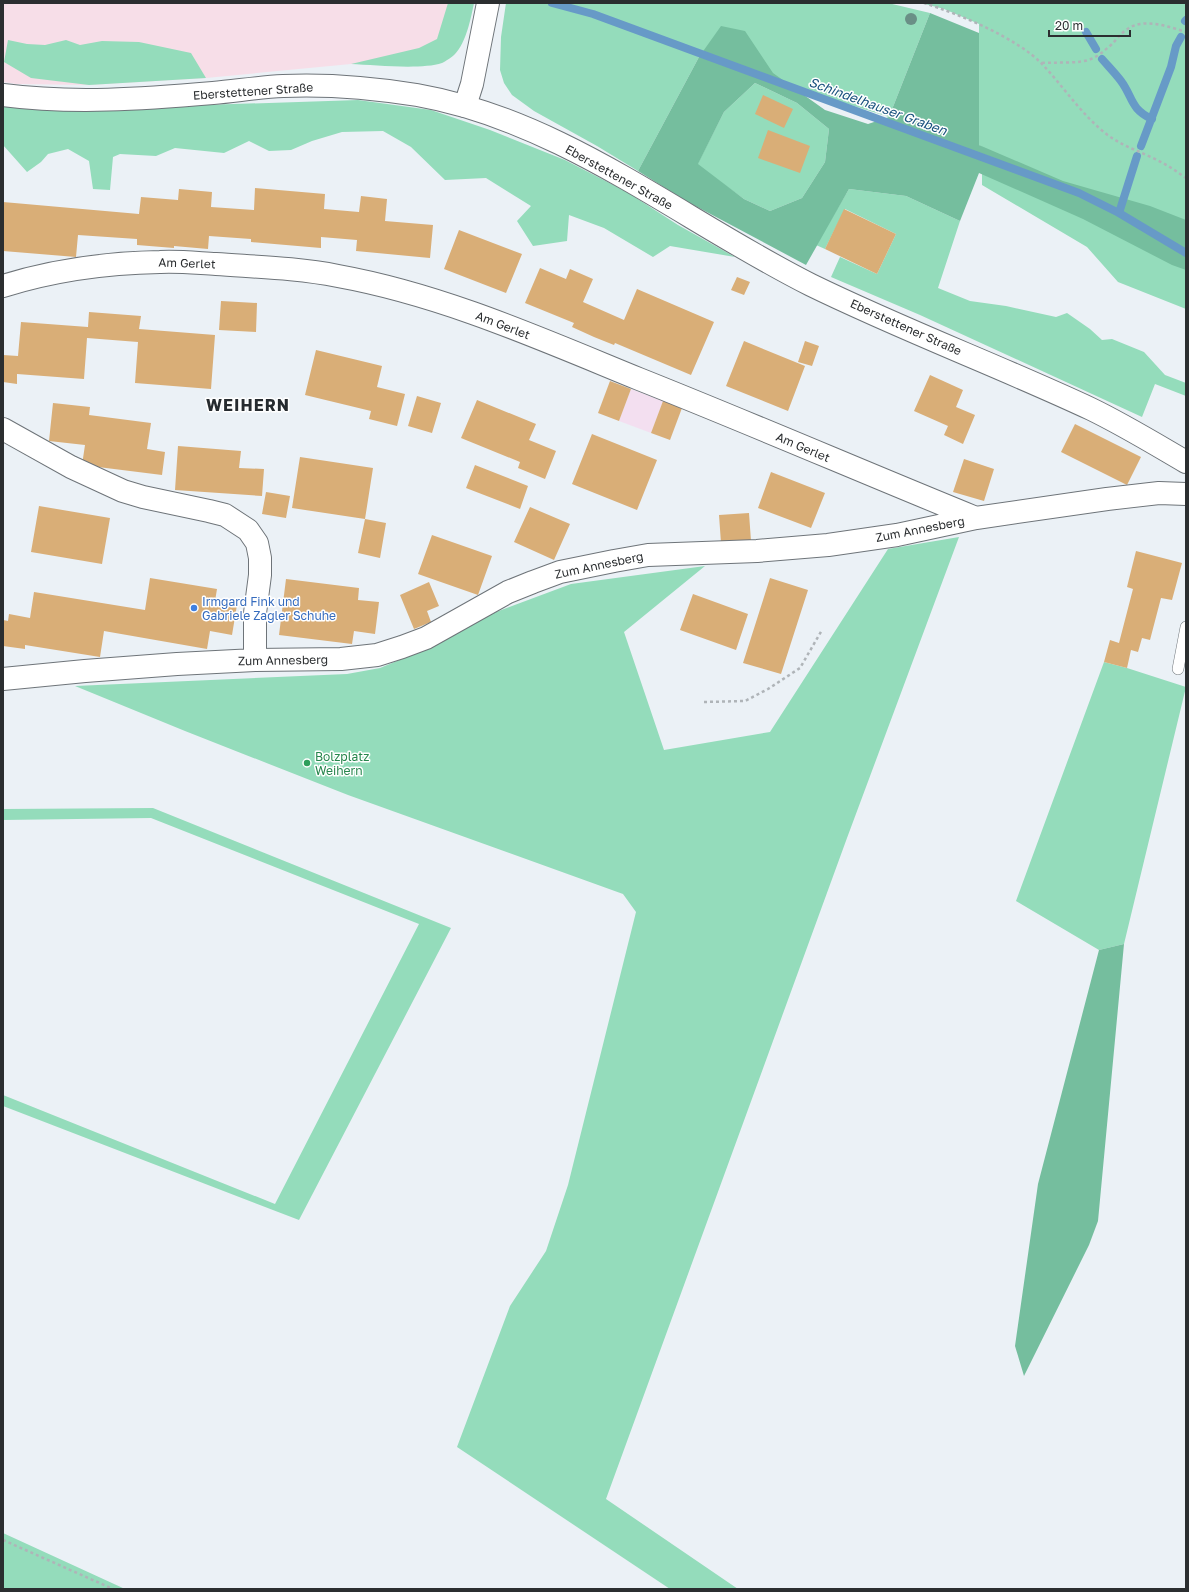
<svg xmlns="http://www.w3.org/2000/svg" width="1189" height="1592" viewBox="0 0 1189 1592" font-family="'Golos Text',sans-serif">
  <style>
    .commercial { fill: #f7dee8 }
    .industrial { fill: #f3dff0 }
    .green { fill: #94dcbb }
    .forest { fill: #75be9e; fill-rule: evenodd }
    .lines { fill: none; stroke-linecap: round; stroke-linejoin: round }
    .stream { stroke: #679ac7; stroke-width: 8 }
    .building { fill: #d9ae77 }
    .lane-casing { stroke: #6e7479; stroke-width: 12 }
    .street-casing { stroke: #6e7479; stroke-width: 24 }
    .secondary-casing { stroke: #6e7479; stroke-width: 24 }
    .path { stroke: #afb4b8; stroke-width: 2.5; stroke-dasharray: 3 3; stroke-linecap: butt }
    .lane { stroke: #fff; stroke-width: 11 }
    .street { stroke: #fff; stroke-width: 22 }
    .secondary { stroke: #fff; stroke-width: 22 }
    .tree { fill: #6a8f86 }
    .shop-dot { fill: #3f7fe0; stroke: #fff; stroke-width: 1.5 }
    .leisure-dot { fill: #2e9e5b; stroke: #fff; stroke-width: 1.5 }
    .labels { text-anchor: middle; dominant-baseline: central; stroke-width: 3; stroke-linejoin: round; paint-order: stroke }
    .street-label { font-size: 12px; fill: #2b2e30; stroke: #fff }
    .shop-label { font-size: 12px; fill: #366cbe; stroke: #fff; text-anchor: start }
    .leisure-label { font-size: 12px; fill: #27864d; stroke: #fff; text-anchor: start }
    .water-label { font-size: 13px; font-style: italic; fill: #19527e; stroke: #fff }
    .district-label { font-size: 16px; font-weight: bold; letter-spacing: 1px; fill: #262b2f; stroke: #fff }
  </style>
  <rect width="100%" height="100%" fill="#ebf1f6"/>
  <path class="commercial" d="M3,3h471l-9,33 -9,17 -12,9 -12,3 -81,-1 -145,14 -117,7 -73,-1 -13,-2z"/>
  <path class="industrial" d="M631,389l32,12 -12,32 -32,-12z"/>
  <path class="green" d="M448,3h26c-3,15 -8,40 -19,51 -3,3 -9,7 -13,9 -21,7 -67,2 -91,1l68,-16 18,-9z
    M506,3h382l42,10 -41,104 -190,-60 -61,114 -41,-25 -63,-35 -22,-16 -8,-12 -4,-13 1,-33z
    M921,3h265v306l-68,-27 -31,-35 -105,-62v-38l-3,-2v-121l-35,-15z
    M8,40l19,4 18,1 21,-5 14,5 22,-4 37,1 52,11 15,25 -117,7 -58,-7 -27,-16z
    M755,83l42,20 32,26 -4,33 -23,36 -32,13 -26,-12 -47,-34 27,-53z
    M358,100l73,10 59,20 75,30 62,32 51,33 57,32 -65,-11 -17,11 -49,-29 -35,-13 -2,26 -34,5 -16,-25 14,-15 -45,-28 -41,2 -34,-33 -28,-16 -41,1 -30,9 -21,9 -22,1 -20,-10 -25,12 -49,-5 -19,8 -36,-2 -7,3 -3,33 -17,-1 -4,-28 -21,-12 -20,5 -7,8 -14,10 -24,-27v-39l109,2z
    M849,189l57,7 54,25 -22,67 32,13 36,5 50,11 11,-4 23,16 12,11 10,-1 32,13 21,23 21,8v13l-31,-12 -13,33 -222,-102 -89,-38 9,-20 37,17 19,-40 -51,-25 -20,40 -9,-4z
    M959,537l-112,301 -241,661 132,90h-68l-213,-142 53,-141 36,-55 22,-66 68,-273 -13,-18 -275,-99 -163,-64 -110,-45 272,-12 33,-6 29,-12 79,-41 83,-31 134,-18 -81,66 40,118 106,-18 118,-183z
    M1104,662l23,6 59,19 -62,257 -25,6 -83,-49z
    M153,808l298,120 -152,292 -296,-114v-11l272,109 144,-280 -268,-106 -148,2v-11z
    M3,1533l122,56h-122z"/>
  <path class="forest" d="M930,13l49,20v112l84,36 87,25 36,14v50l-14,-5 -89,-46 -104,-46 -19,48 -54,-25 -57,-7 -43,76 -120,-64 -48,-30 61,-114 22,-31 24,5 28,42 52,37 43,14 21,-7zM755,83l42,20 32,26 -4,33 -23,36 -32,13 -26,-12 -46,-35 26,-52z
    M1124,944l-26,277 -9,24 -65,131 -9,-30 23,-162 61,-234z"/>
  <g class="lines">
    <path class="stream" d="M552,3l41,11 486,179 40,20 67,40
      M1185,21l1,-1
      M1086,32l10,17
      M1102,59c6,7 13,14 19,22 12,16 9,28 31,38
      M1141,146l30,-79 5,-21 5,-9
      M1119,213l18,-57"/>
  </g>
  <path class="building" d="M763,95l30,14 -9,19 -29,-14z
    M768,130l42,16 -10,27 -42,-15z
    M255,188l70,6 -1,15 35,3 2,-16 26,3 -2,22 48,4 -3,33 -74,-7 1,-11 -36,-3v11l-70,-6v-3l-42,-3 -1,13 -34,-3v2l-37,-3v-6l-59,-4 -2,22 -73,-6v-49l136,12 2,-17 37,3 1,-11 33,3 -1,15 43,3z
    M844,209l52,25 -19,40 -52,-25z
    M459,230l63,24 -16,39 -62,-24z
    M540,268l26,11 4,-10 23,10 -10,23 41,18 13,-31 77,33 -23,53 -76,-32 -1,2 -20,-8 -22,-10 2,-4 -49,-20z
    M737,277l13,5 -6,13 -13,-5z
    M221,301l36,2 -1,29 -37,-2z
    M89,312l52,4 -2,13 76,6 -4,54 -76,-6 3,-41 -51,-4 -3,41 -67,-5v10l-14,-2v-27l15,1 3,-34 67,5z
    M744,341l61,25 -17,45 -62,-25z
    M805,341l14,5 -7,20 -14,-4z
    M316,350l66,16 -5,21 28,7 -8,32 -28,-7 2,-8 -66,-16z
    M930,375l33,15 -7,17 19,8 -12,29 -19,-9 4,-9 -34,-15z
    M610,381l21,8 -12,32 -21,-8z
    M417,396l24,7 -9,30 -24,-7z
    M477,400l59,24 -7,16 27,11 -11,28 -27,-11 2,-6 -59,-24z
    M663,401l19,7 -12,32 -19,-7z
    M53,403l37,4 -1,8 62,8 -4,26 18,3 -3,23 -80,-10 3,-20 -36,-4z
    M1075,424l66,33 -14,28 -66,-33z
    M592,434l65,26 -20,50 -65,-26z
    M178,446l63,5 -2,17 25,1 -2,27 -87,-6z
    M300,457l73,11 -8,51 -73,-11z
    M964,459l30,10 -10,32 -31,-9z
    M475,465l53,21 -8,23 -54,-21z
    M771,472l54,21 -14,35 -53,-20z
    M266,492l24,4 -4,22 -24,-4z
    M39,506l71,12 -8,46 -71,-12z
    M530,507l40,17 -16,36 -40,-18z
    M749,513l2,28 -30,2 -2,-28z
    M365,519l21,4 -6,35 -22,-5z
    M432,535l60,21 -14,39 -60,-21z
    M1136,551l46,12 -10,37 -11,-2 -11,42 -8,-2 -4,14 -7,-2 -4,18 -23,-6 6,-22 9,3 14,-54 -6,-2z
    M150,578l67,11 -2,12 22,4 -5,30 -22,-4 -3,18 -103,-18 -4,26 -75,-12v4l-22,-3v-26l5,1 1,-7 21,4 4,-26 111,18z
    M770,578l38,12 -27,84 -38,-11z
    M286,579l73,9 -1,12 21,2 -4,32 -21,-3 -2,13 -73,-9z
    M429,582l10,24 -12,5 4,11 -17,7 -14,-34z
    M693,594l55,20 -12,36 -56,-20z"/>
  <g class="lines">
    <defs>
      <path id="lane" d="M1178,669l8,-42"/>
      <path id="street" d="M465,106l7,-22 16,-81
        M3,286c51,-16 103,-23 157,-24 18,-1 37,1 56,2 41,3 82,4 122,12 105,19 203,63 301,103 113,45 224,93 337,139
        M3,429l68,38 52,24 20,6 66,14 16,4 23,15 9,13 3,15v17l-5,38v47
        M3,679l82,-8 92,-7 78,-4 86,-1 36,-4 25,-8 24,-9 82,-46 25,-10 27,-10 54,-11 34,-6 109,-4 71,-6 69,-10 79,-17 131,-19 52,-6 27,1"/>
      <path id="secondary" d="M3,95c69,9 141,4 210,-2 23,-2 47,-6 70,-7 44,-2 90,2 134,9 147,26 264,125 394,190 92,45 188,81 280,124 33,16 64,35 95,53"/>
    </defs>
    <use href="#lane" class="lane-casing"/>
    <use href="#street" class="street-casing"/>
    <use href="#secondary" class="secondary-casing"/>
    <path class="path" d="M924,3c35,11 93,35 118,61 22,23 41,53 67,72 14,10 30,15 46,23 11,5 21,12 31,19
      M1042,63c14,-1 38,1 49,-4 8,-3 14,-9 20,-14 6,-6 11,-13 18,-17 16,-10 41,-1 57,4
      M704,702l41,-1 23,-12 32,-21 22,-38
      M3,1540l110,49"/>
    <use href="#lane" class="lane"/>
    <use href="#street" class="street"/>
    <use href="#secondary" class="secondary"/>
  </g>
  <circle class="tree" cx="911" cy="19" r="6"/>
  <circle class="shop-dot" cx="194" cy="608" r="4"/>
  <circle class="leisure-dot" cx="307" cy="763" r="4"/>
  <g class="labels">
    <g class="street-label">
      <text transform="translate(253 91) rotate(-4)">Eberstettener Straße</text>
      <text transform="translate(619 177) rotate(29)">Eberstettener Straße</text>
      <text transform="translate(187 263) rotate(2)">Am Gerlet</text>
      <text transform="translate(503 325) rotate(21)">Am Gerlet</text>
      <text transform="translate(906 327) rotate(24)">Eberstettener Straße</text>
      <text transform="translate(803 447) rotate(23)">Am Gerlet</text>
      <text transform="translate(920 529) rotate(-11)">Zum Annesberg</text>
      <text transform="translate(599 565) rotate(-12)">Zum Annesberg</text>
      <text transform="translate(283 660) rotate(-1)">Zum Annesberg</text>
    </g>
    <g class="shop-label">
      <text x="202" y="601">Irmgard Fink und<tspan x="202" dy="14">Gabriele Zagler Schuhe</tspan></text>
    </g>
    <g class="leisure-label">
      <text x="315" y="756">Bolzplatz<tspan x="315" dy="14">Weihern</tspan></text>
    </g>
    <g class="water-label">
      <text transform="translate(878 106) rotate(20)">Schindelhauser Graben</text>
    </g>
    <g class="district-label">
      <text x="248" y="405">WEIHERN</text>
    </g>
  </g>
  <rect width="1189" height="1592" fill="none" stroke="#2b2e30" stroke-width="8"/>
  <path d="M1049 30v6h81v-6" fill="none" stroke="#2b2e30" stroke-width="2"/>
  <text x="1055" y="30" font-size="12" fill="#2b2e30" stroke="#ffffff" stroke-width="3" paint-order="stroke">20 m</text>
</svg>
